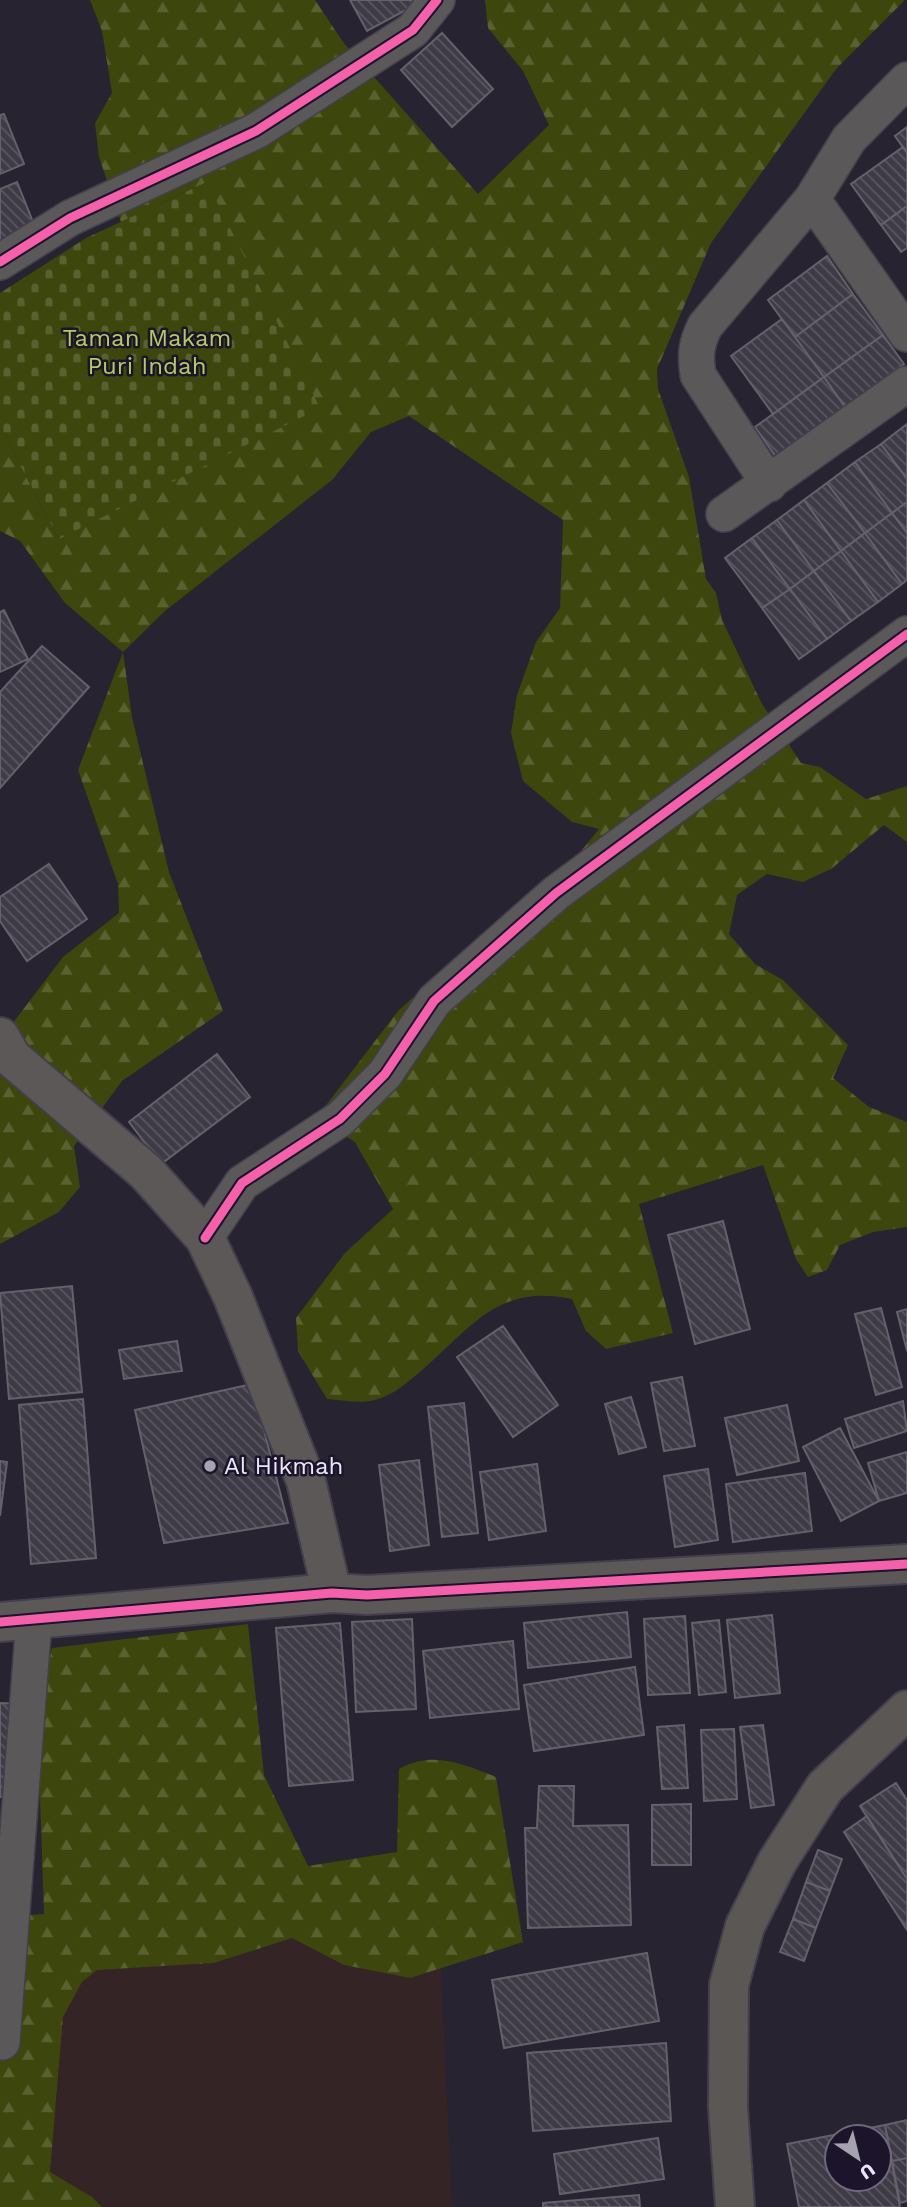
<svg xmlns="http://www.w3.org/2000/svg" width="907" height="2207" viewBox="0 0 907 2207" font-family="'Work Sans',sans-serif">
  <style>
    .commercial { fill: #352425 }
    .forest { fill: url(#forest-firs) }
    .cemetery { fill: url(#cemetery-stones) }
    .building { fill: url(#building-back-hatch); stroke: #64616c; stroke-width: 2; fill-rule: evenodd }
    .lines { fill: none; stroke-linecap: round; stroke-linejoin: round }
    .street-casing { stroke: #433f4b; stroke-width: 38 }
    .secondary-casing { stroke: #433f4b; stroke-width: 42 }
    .primary-casing { stroke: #433f4b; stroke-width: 42 }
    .street { stroke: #5b5859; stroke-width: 35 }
    .secondary { stroke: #5c5857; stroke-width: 38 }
    .primary { stroke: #5b5754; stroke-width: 38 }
    .cycleway-casing { stroke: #1b142b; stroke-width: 13 }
    .cycleway { stroke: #f560ab; stroke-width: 9 }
    .poi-dot { fill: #a6a2b1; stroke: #1b142b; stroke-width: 2.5 }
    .labels { text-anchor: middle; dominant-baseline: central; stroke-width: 5; stroke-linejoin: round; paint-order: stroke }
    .park-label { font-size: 24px; fill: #b5c964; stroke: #1b142b }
    .poi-label { font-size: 24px; fill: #eae6f7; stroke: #1b142b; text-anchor: start }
  </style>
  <defs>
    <pattern id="forest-firs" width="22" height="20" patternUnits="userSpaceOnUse" patternTransform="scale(1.75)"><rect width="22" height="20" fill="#3d460c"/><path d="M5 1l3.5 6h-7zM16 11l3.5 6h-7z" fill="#596130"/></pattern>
    <pattern id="cemetery-stones" width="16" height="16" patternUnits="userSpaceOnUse" patternTransform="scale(1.75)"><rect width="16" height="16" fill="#3d460c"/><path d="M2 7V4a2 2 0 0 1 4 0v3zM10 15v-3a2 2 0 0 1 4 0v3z" fill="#596130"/></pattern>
    <pattern id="building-back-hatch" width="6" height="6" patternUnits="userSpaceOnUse" patternTransform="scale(1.75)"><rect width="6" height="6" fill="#3e3b46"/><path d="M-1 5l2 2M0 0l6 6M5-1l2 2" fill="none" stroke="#5a5761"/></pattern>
  </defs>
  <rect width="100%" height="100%" fill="#272330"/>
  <path class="commercial" d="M292,1938l52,27 66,13 31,-12 11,241h-350l-10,-10 -42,-25 13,-155 19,-35 15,-12 117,-7z"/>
  <path class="forest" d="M90,0h225l28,42 135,152 71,-69 -26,-54 -35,-43 -3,-28h420l-69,69 -125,174 -54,126 1,20 31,88 17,102 10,14 6,27 40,84 39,59 19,4 46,32 41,-13v56l-23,-17 -53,44 -28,13 -36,-8 -30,21 -8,39 26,30 28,16 65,65 -15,33 36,29 38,15v105l-34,5 -33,13 -13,25 -19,7 -12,-18 -33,-94 -124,39 34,129 -67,16 -20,-18 -14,-32c-74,-16 -100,28 -151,72 -13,11 -29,25 -46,29 -14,4 -34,0 -48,-1l-29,-48 -2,-33 49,-65 48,-44 -38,-67 -38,-25 81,-106 61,-55 101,-79 39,-48 -27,-7 -49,-41 -12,-48 6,-38 19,-53 24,-34 3,-88 -154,-104 -38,16 -39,48 -167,131 -42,41 9,65 37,155 54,139 -101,70 -48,65 6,41 -21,25 -59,32v-204l63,-83 56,-44 -1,-29 -40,-114 45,-118 -58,-49 -45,-62 -20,-10v-104l59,112 148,-357 -86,40 -22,-65 -4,-34 17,-30 -10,-62z
    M248,1624l16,151 44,91 89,-14 2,-83c33,-19 64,-5 97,8l27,165 -113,36 -66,-13 -52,-27 -78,25 -117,7 -15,12 -19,35 -13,155 42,25 10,10h-102v-290l44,-3 -7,-204 15,-62z"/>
  <path class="cemetery" d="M207,182l113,226 -261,131 -59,-112v-134l86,-55z"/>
  <path class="building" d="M350,0h70l1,2 -54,29z
    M442,33l51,56 -41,38 -51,-57z
    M4,114l20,50 -24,10v-59z
    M907,127v26l-12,-17z
    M903,147l4,6v53l-26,19 -30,-41z
    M17,182l20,50 -37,15v-58z
    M907,206v42l-6,4 -20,-27z
    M827,256l26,38 -58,43 -27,-37z
    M853,294l30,41 -59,42 -29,-40z
    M782,319l42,58 -51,37 -42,-58z
    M883,335l21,29 -59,43 -21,-30z
    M824,377l21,30 -69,50 -21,-30z
    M907,424v55l-26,-35z
    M881,444l26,35v23l-15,11 -37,-51z
    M855,462l37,51 -27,20 -38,-50z
    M827,483l38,50 -24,18 -37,-51z
    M804,500l37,51 -27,20 -37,-51z
    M907,502v31l-15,-20z
    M892,513l15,20v47l-5,4 -37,-51z
    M777,520l37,51 -24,18 -38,-51z
    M865,533l37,51 -24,18 -37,-51z
    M752,538l38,51 -28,19 -37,-50z
    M841,551l37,51 -27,19 -37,-50z
    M814,571l37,50 -24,18 -37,-50z
    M790,589l37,50 -28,20 -37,-51z
    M4,610l24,49 -28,13v-60z
    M42,646l47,41 -89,101v-96z
    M49,864l38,55 -60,42 -27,-40v-24z
    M217,1054l33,43 -89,67 -32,-42z
    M723,1221l27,108 -55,15 -27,-109z
    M72,1286l10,106 -73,7 -9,-106z
    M881,1308l21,79 -26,8 -21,-81z
    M907,1309v42l-10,-39z
    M503,1326l55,79 -45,32 -56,-80z
    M177,1341l5,30 -58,8 -5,-29z
    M682,1377l13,69 -31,5 -13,-68z
    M252,1384l36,139 -124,20 -29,-133z
    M631,1397l15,50 -27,7 -14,-50z
    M83,1399l13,159 -65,6 -12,-159z
    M903,1401l4,30 -53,17 -9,-29z
    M464,1403l14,130 -36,4 -14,-130z
    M787,1405l12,56 -62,14 -12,-57z
    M840,1428l39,73 -38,20 -38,-74z
    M907,1452v41l-28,8 -11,-38z
    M419,1460l10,85 -39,6 -11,-86z
    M0,1461l7,1 -7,54z
    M537,1464l9,67 -57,9 -9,-68z
    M708,1469l10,71 -43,7 -11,-71z
    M805,1473l7,58 -79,11 -7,-58z
    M627,1612l4,45 -103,11 -4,-45z
    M772,1615l8,78 -45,5 -8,-78z
    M685,1616l5,77 -42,2 -4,-76z
    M412,1619l4,90 -60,3 -4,-90z
    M719,1620l7,72 -27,3 -7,-72z
    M340,1623l13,157 -64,6 -13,-158z
    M513,1641l6,68 -89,9 -7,-67z
    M635,1667l9,68 -110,16 -10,-66z
    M0,1703l23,1 -5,94 -18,-1z
    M684,1725l4,63 -26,1 -5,-62z
    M763,1725l11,80 -23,3 -11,-81z
    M734,1729l3,70 -33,2 -3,-71z
    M896,1783l11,17v79l-47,-73z
    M539,1786h35l-1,40 55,-1 3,100 -103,3 -3,-100h12z
    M691,1804v61h-39v-60z
    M867,1816l40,63v51l-63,-98z
    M818,1850l24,9 -12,32 -24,-9z
    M806,1882l24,9 -14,37 -23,-9z
    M793,1919l23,9 -12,33 -24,-9z
    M647,1953l12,68 -155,27 -12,-68z
    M666,2043l5,78 -138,10 -6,-78z
    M907,2120v38l-15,3 -7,-36z
    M885,2125l15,82h-101l-12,-63zM837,2137h42v42h-42z
    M658,2138l6,41 -104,15 -6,-40z
    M907,2158v43l-7,2 -8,-42z
    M639,2195l1,12h-97v-4z"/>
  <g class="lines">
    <defs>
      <path id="street" d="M812,199l95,135
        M0,262l70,-44 186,-87 157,-101 24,-30
        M769,484l-71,-109c-3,-20 -2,-31 7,-49l107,-127 37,-60 58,-59
        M724,514l183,-130
        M205,1238l37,-55 98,-64 45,-45 49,-73 122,-108 351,-259
        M2,2042l32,-422"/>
      <path id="secondary" d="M0,1037l12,21 134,114 59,66 28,59 73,184 26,112
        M0,1622l332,-29 35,2 540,-31"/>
      <path id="primary" d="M735,2207l-7,-99 1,-123 16,-59 32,-64 48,-75 82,-77"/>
    </defs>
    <use href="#street" class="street-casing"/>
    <use href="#secondary" class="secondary-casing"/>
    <use href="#primary" class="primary-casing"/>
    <use href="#street" class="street"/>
    <use href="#secondary" class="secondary"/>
    <use href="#primary" class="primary"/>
    <defs>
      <path id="cycleway" d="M0,262l70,-44 186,-87 157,-101 24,-30
        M205,1238l37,-55 98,-64 45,-45 49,-73 122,-108 351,-259
        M0,1622l332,-29 35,2 540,-31"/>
    </defs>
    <use href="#cycleway" class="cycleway-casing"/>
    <use href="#cycleway" class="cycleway"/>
  </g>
  <circle class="poi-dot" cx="210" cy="1466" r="7"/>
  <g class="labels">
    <g class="park-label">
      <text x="147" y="338">Taman Makam<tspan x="147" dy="28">Puri Indah</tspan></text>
    </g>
    <g class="poi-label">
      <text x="224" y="1466">Al Hikmah</text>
    </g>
  </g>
  <g transform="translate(858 2158) rotate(145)"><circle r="33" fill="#1b142b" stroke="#6e687d" stroke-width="2"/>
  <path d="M0-5L12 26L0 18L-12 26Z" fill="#a6a2b1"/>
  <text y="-10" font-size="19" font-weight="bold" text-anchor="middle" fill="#eae6f7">U</text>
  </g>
</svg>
